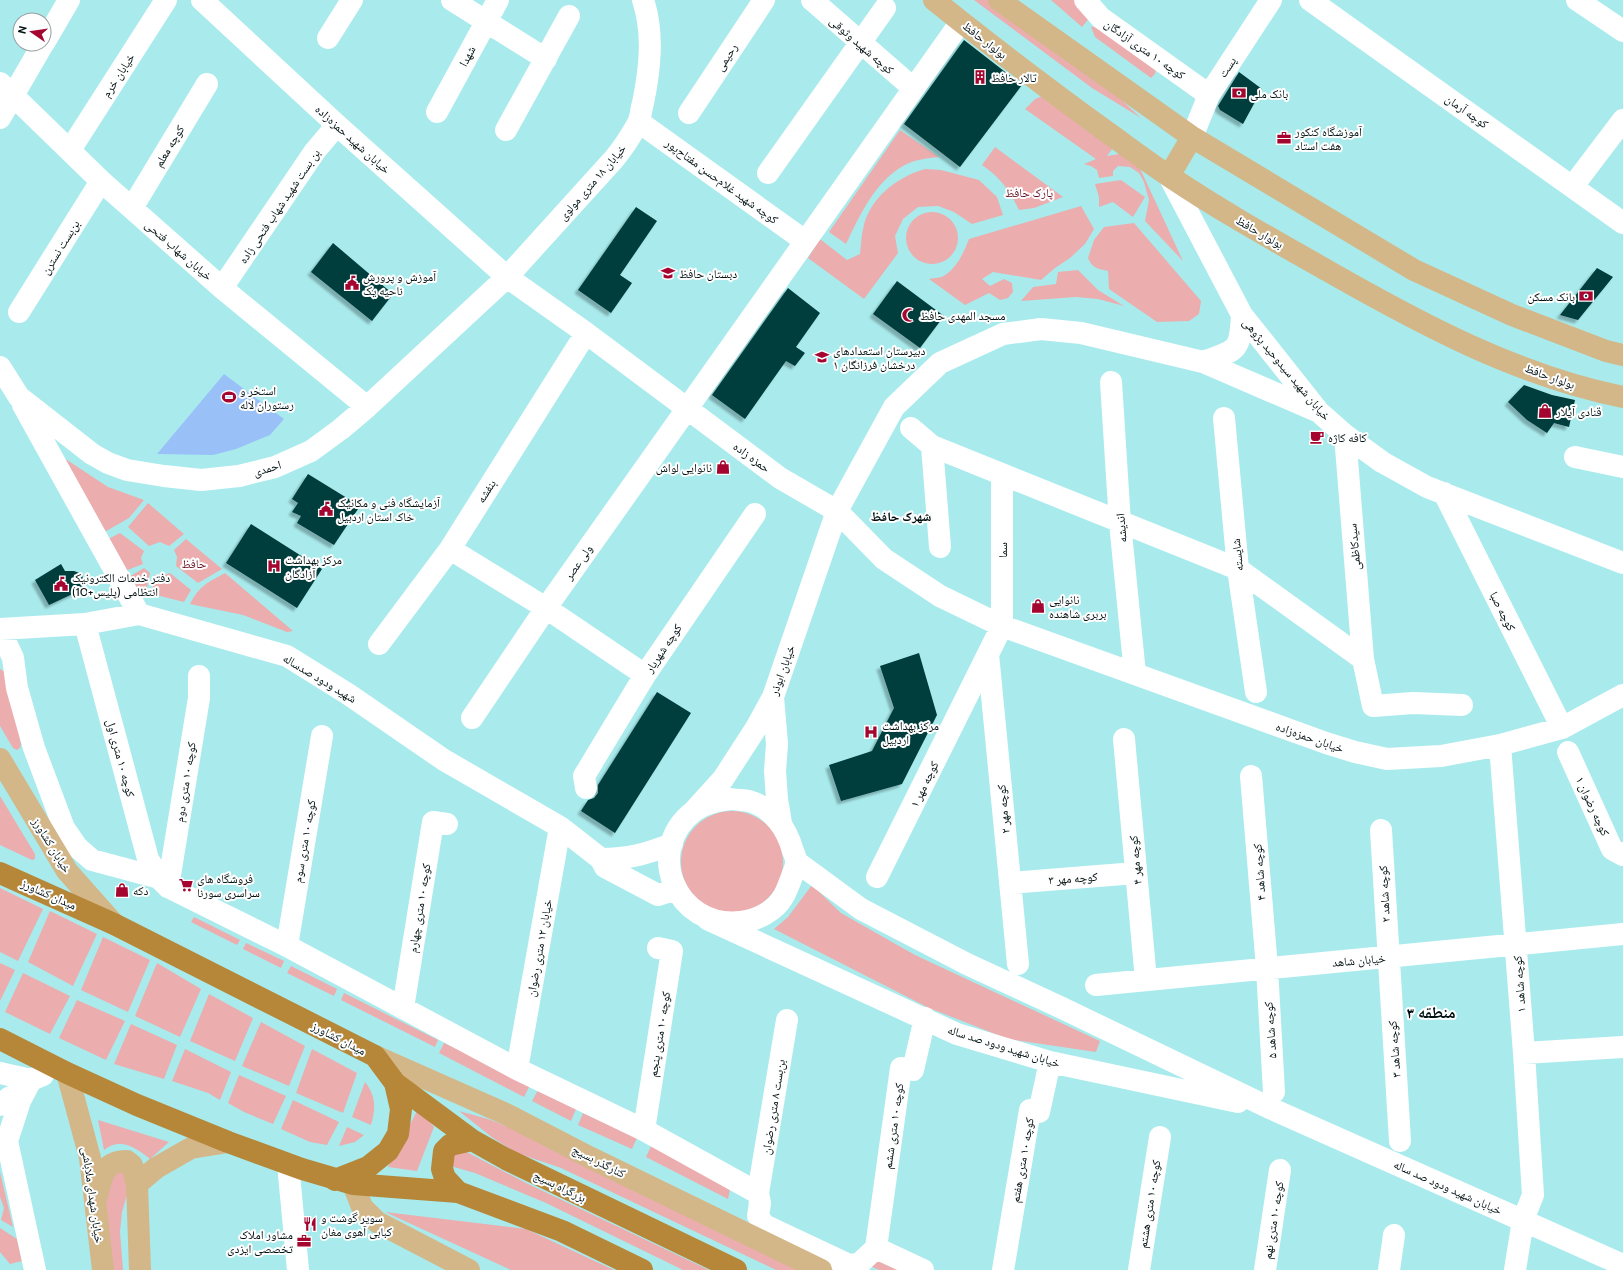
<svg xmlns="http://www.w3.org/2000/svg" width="1623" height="1270" viewBox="0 0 1623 1270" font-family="Cabin,'Noto Naskh Arabic',sans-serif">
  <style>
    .green { fill: #ebadae }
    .water { fill: #9ac0f8 }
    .building { fill: #023c3d; filter: url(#shadow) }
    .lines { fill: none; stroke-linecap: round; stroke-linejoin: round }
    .minor { stroke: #fff; stroke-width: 22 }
    .major { stroke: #d3b788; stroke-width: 22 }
    .highway { stroke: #b68739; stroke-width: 22 }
    .labels { text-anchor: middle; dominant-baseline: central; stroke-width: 4; stroke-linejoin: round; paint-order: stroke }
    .street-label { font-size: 12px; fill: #000f10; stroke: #fefefe }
    .poi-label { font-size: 12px; fill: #000f10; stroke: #fefefe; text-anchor: start }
    .park-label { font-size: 12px; fill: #650d1e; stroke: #fefefe }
    .neighbourhood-label { font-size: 13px; font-weight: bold; fill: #000f10; stroke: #fefefe }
    .district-label { font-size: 16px; font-weight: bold; fill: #000f10; stroke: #fefefe }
  </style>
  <defs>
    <filter id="shadow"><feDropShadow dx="-3.5" dy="3.5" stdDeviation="1" flood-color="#0004"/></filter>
  </defs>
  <rect width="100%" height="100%" fill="#a9ebed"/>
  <path class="green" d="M974,0h14l129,96 24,22 -49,-30z
    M1051,0h24l16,16 -9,11z
    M1098,26l58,42 -1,6 -4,4 -56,-41 -4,-10z
    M1047,94l68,51 -8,11 12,-2 18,8 46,99 -38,-40 4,-21 -5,-18 -5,-9 -9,-6 -12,-1 -5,5v5l-14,2 -2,-8 -6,-4 -7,-2 12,-5 -71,-50 10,-10z
    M900,130l39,27c-12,1 -26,3 -36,9 -29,17 -43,49 -57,78l-17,-12z
    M995,147l68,50 -29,11 -15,2c-9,-19 -19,-33 -37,-45z
    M925,169l16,1 38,10 18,17 6,18 -31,9 -18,-12 -16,-6 -20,1 -15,12 -8,17 3,17 -34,46 -56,-41 12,-19 27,21 13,-6c1,-8 1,-17 3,-25 6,-31 34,-52 62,-60z
    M1121,180l24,17 -12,20 -20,-15 -14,5v-10l-4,-13z
    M1081,206l13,23 -9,15 -15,14 -15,10 -14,12 -48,-8 -11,7 8,7 14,-7 8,4 1,9 -5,6 -8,2 -11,-7 -24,12 -36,-26c4,-1 9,-1 13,-2 14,-7 22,-25 27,-38z
    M906 238a26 26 0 1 1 52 0a26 26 0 1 1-52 0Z
    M1134,223l67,78 -2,13 -10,7 -32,1 -48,-33 -1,-18c-10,-2 -16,-3 -20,-13l6,-18 10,-13z
    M1078,270l20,20 26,16 -26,-7 -22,-2 -55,4 12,-14 23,-3 2,-12z
    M64,458l44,29 36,13 -15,18 -28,16z
    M148,503l36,31 -15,12 -9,-4 -11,4 -21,-19z
    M120,533l24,18 -3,7 2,6 -18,7 -19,-31z
    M186,539l36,30 -24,14 -22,-17 1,-9 -3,-7z
    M144,568l6,5 -4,19 -10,-5 -7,-10z
    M170,573l21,17 -7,12 -32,-8 2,-19 8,1z
    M225,573l68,58 -6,1 -44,-17 -53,-11c10,-19 17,-21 35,-31z
    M0,669l5,3 16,72 -1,4 -3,2 -4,-2 -13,-22z
    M0,796l35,58v5l-3,1 -32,-15z
    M681 862a51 51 0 1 1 102 0a51 51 0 1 1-102 0Z
    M812,885l29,28 74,42 185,86 -4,11 -88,-13 -79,-31 -155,-79 14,-12z
    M0,888l43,21 -25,52 -18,-9z
    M50,911l47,23 -24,52 -45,-24z
    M194,917l46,23 -3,5 -46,-23z
    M103,937l47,23 -22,52 -47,-22z
    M246,943l38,18 -3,7 -38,-19z
    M0,963l15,7 -15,31z
    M157,963l44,26 -21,48 -45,-21z
    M291,966l46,23 -3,7 -47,-23z
    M23,973l47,23 -20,38 -45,-22z
    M344,993l94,47 -3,7 -94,-47z
    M209,994l44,24 -18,43 -45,-20z
    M77,1000l48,21 -19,39 -47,-22z
    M261,1022l44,24 -16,40 -47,-20z
    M131,1024l46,21 -13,34 -50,-15z
    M444,1043l87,40 -7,14 -85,-44z
    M185,1049l46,23 -11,28 -12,-7 -36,-12z
    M312,1049l45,24 -14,40 -47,-20z
    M239,1075l47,21 -13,28 -29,-12 -16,-9z
    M365,1082c11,14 11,26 6,43l-19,-8z
    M538,1090l39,17 -6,14 -39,-20z
    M293,1100l46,22 -12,23 -17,-3 -29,-13z
    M418,1109l16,18 -17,44 -29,-4z
    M459,1111l29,8 23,9 297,142h-32l-215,-102 -44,-15 -24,-15z
    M583,1113l54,25 -5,11 -54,-24z
    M98,1120l71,22 -19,17c-14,-11 -29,-22 -46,-9z
    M347,1127l17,8 -9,7 -16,4z
    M652,1144l79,41 -3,14 -82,-42z
    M461,1149l65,34 183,87h-26l-137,-67 -71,-30 -21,-6 -6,-8z
    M0,1172l13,55 -12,-7 3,-12 -4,-11z
    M119,1172h7l5,9 -9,31 -2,20 3,38h-10l-8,-67 9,-28z
    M385,1212l141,17 88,41h-103z
    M0,1228l17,11 5,22 -12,3 -10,-12z
    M878,1257l26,13h-25l-11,-5z"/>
  <path class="water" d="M224,374l60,45 -14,16 -34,14 -23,6 -56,-1z"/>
  <path class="building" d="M964,40l58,45 -62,82 -56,-43z
    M1239,72l23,17 -19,35 -23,-14 -2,-4z
    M636,207l21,14 -37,54 12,8 -21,30 -33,-23z
    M333,243l60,51 -21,27 -61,-49z
    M1597,268l16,9 -35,43 -18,-5z
    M897,281l47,35 -24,32 -47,-34z
    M788,288l32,25 -24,34 9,6 -10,13 -9,-5 -41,58 -33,-24z
    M1524,385l28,10 23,5 -6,27 -15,-4 -7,10 -20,-13 -19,-18z
    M308,474l52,32 -26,39 -37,-22 4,-7 -9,-4 6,-9 -6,-4z
    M251,524l71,45 -25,39 -71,-45z
    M61,564l4,7h9l8,3 2,12 -3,4 -32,15 -14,-25z
    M919,653l18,62 -35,69 -61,17 -12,-36 43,-14 22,-43 -14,-42z
    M657,692l34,21 -76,120 -34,-22 7,-11 6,-2 4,-5v-8z"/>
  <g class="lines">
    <path class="minor" d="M202,0l135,125 170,152 79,56 194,145 57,33 47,48 56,37 62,30 324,117 29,9 32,7 54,-3 59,-11 62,-17 61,-33
      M452,0l94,59
      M812,0l101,88
      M1085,0l16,18 108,77
      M1310,0l313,223
      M1577,0l46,31
      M328,38l24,-38
      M44,43l25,-43
      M0,83l101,98 121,107 145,119
      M437,112l61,-112
      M689,113l75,-113
      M0,118l43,-74
      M639,122l166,119
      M506,130l63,-114
      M1192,137l17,-42 62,-95
      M70,150l96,-150
      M768,173l117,-165
      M1169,176l73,139 77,97 26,23 37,27 45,25 196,76
      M1573,186l50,-66
      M132,208l75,-124
      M222,288l93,-137 22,-26
      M19,312l82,-131
      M1203,362c34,-12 37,-10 39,-47
      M0,367l19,30 73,57 16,9 19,7 37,6 37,4 38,-4 36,-9 36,-16 30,-22 26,-22 140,-130 107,-118c9,-11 17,-23 24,-36 3,-6 3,-14 5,-20 7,-34 11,-70 0,-103
      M1111,382l9,141 15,151
      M23,405l116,209
      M1224,418l14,151 18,123
      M911,428l21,18 306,123 125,90 10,47 40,-3 49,2
      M1345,435l18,224
      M932,446l8,101
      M1575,457l48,10
      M1444,493l118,235
      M450,549l96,59 99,67
      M85,624l63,235 11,19 9,9 119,59 230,123 127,61 114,63 2,10 -2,13 6,9 85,40 10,-1 17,-16
      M0,629l85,-5 54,-10 148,42 61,38 96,66 116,67 41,32 4,8 53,28 18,-6
      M0,630l13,28 4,30 17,60 30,80 13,19 15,13 67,18
      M379,644l71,-95 136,-216
      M988,654l30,310
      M773,697l4,47 -2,27 2,28 4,24
      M472,718l74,-110 409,-578
      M1124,739l22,241
      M1500,745l24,308 9,142 -10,25 -8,50
      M1568,752l44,97 11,6
      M1251,776l16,192 7,124
      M586,788l-2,-12 61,-101 110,-161
      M731,799c6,1 13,1 18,2 24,7 38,28 44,50 1,3 4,8 3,12 0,4 -10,30 -13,34 -8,14 -27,24 -43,25 -64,7 -97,-72 -46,-111 11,-8 24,-10 37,-12z
      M694,811l29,-32 33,-51 17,-31 64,-186 57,-104 46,-44 63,-29 38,-5 40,4 122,29 116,50
      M1381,830l19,311
      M601,859c28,0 45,-5 71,-15
      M797,862l64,47 106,55 95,44 210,101 351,156
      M877,877l125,-251v-151
      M1010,883l126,-10
      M168,887l31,-189v-22
      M707,919l250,115 93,28 188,40
      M287,946l35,-210
      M1096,985l527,-51
      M403,1008l30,-186 14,2
      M1524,1053l99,-6
      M517,1069l43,-242
      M0,1073l31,7 12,-5
      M31,1080l-11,21 -13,40 28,129
      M0,1105l10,-8 10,4
      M644,1130l28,-179 -14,-3
      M288,1164l10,106
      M758,1193l29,-173
      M876,1248l25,-180 12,2 12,-52
      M876,1248l47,22
      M1003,1270l27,-160 9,2 11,-50
      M1139,1270l21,-133
      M1265,1270l15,-100
      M1389,1270l5,-35"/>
    <path class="major" d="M934,0c57,46 114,89 173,132 21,15 41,30 62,44 52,35 106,65 159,95 93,53 190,105 295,126
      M999,0l193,137 222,133 98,45 94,36 17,4
      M1169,176l23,-39
      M0,759l67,112 47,53
      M375,1056l133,59 83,43 230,112
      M67,1073l23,85 13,112
      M353,1184l9,23 15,15 92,48
      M97,1196c5,-20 6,-35 30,-35l5,4 5,19
      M140,1270l-3,-86 19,-16 35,-20 37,-6"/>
    <path class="highway" d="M0,873l114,51 261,132 20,27 6,26 -3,25 -10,17 -20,16 -33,13
      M0,1039l67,34 70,32 91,37 74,27 51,15 105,8 104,39 80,39
      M395,1083l77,57 34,19 230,111
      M458,1192l-13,-14 -3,-9 2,-18 6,-6 22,-5"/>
  </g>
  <defs>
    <symbol id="building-bare" viewBox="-9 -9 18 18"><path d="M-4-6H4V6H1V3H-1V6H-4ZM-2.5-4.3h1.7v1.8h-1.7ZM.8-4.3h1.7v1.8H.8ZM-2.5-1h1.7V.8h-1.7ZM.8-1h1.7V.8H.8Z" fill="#a40630" stroke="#fefefe" stroke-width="2.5" paint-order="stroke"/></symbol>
    <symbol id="bank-bare" viewBox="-9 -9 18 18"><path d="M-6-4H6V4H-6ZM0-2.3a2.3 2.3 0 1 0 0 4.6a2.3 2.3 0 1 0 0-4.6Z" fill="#a40630" stroke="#fefefe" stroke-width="2.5" paint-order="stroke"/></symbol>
    <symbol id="office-bare" viewBox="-9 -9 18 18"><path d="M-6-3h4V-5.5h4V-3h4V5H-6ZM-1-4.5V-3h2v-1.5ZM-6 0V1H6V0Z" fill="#a40630" stroke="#fefefe" stroke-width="2.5" paint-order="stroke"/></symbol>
    <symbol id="school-bare" viewBox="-9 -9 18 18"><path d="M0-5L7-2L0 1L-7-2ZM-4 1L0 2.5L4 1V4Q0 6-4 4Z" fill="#a40630" stroke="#fefefe" stroke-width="2.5" paint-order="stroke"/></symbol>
    <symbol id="civic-bare" viewBox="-9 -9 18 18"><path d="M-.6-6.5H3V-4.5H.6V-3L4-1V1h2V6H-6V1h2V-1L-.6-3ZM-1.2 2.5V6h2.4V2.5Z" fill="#a40630" stroke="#fefefe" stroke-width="2.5" paint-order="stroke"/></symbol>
    <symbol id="mosque-bare" viewBox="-9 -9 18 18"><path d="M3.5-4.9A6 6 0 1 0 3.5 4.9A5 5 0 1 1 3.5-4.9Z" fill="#a40630" stroke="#fefefe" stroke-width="2.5" paint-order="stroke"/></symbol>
    <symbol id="stadium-bare" viewBox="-9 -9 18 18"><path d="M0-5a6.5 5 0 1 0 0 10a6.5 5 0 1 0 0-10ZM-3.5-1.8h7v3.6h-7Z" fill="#a40630" stroke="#fefefe" stroke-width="2.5" paint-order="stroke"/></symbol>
    <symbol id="shop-bare" viewBox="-9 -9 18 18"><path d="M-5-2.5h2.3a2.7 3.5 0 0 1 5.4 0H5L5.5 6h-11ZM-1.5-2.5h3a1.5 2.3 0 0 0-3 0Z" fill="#a40630" stroke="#fefefe" stroke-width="2.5" paint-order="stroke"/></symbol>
    <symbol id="cafe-bare" viewBox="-9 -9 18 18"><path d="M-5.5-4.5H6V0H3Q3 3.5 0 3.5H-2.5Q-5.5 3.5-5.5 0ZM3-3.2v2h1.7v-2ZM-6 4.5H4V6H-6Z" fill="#a40630" stroke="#fefefe" stroke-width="2.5" paint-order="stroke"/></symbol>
    <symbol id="hospital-bare" viewBox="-9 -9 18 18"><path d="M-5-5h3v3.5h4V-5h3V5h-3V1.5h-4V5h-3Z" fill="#a40630" stroke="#fefefe" stroke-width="2.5" paint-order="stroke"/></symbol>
    <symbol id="supermarket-bare" viewBox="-9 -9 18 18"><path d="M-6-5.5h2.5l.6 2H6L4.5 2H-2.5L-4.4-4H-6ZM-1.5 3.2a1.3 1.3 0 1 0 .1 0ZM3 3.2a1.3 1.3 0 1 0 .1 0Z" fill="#a40630" stroke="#fefefe" stroke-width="2.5" paint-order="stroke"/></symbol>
    <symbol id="restaurant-bare" viewBox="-9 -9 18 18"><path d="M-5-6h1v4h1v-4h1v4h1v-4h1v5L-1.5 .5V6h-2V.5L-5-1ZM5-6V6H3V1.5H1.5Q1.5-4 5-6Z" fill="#a40630" stroke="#fefefe" stroke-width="2.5" paint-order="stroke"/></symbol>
  </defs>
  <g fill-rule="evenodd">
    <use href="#building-bare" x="970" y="67" width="20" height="20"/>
    <use href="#bank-bare" x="1229" y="83" width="20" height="20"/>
    <use href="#office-bare" x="1274" y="128" width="20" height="20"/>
    <use href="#school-bare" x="658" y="263" width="20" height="20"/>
    <use href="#civic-bare" x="342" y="273" width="20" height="20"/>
    <use href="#bank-bare" x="1576" y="286" width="20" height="20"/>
    <use href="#mosque-bare" x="899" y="305" width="20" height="20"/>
    <use href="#school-bare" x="812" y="347" width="20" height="20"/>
    <use href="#stadium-bare" x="219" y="387" width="20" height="20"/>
    <use href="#shop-bare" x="1535" y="401" width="20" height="20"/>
    <use href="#cafe-bare" x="1307" y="427" width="20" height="20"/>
    <use href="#shop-bare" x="713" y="457" width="20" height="20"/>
    <use href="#civic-bare" x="316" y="499" width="20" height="20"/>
    <use href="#hospital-bare" x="264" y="556" width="20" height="20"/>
    <use href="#civic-bare" x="51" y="574" width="20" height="20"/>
    <use href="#shop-bare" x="1028" y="596" width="20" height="20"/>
    <use href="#hospital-bare" x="861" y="722" width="20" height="20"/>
    <use href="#supermarket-bare" x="176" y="875" width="20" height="20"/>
    <use href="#shop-bare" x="112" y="880" width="20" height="20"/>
    <use href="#restaurant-bare" x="300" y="1214" width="20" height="20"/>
    <use href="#office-bare" x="294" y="1231" width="20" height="20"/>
  </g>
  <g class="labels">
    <g class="street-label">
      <text transform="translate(985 40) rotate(38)">بولوار حافظ</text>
      <text transform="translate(862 45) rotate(41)">کوچه شهید وثوقی</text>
      <text transform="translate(1145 49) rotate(35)">کوچه ۱۰ متری آزادگان</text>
      <text transform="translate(467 56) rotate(-62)">شهدا</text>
      <text transform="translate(726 57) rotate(-57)">رحیمی</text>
      <text transform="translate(1227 67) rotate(-57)">پست</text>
      <text transform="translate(118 75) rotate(-57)">خیابان خرم</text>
      <text transform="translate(1467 111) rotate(35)">کوچه آرمان</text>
      <text transform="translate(353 139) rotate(42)">خیابان شهید حمزه‌زاده</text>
      <text transform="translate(169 146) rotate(-59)">کوچه معلم</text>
      <text transform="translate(722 181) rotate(36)">کوچه شهید غلام‌حسن مفتاح‌پور</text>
      <text transform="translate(592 182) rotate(-49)">خیابان ۱۸ متری مولوی</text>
      <text transform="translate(279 206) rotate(-56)">بن بست شهید شهاب فتحی زاده</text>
      <text transform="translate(1260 232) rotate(30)">بولوار حافظ</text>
      <text transform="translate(60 247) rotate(-58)">بن‌بست نسترن</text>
      <text transform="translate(179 250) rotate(41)">خیابان شهاب فتحی</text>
      <text transform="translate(1287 369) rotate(50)">خیابان شهید سیدوحید پژوهی</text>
      <text transform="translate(1550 376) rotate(20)">بولوار حافظ</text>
      <text transform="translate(752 457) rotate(36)">حمزه زاده</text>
      <text transform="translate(267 468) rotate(-17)">احمدی</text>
      <text transform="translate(486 491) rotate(-58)">بنفشه</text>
      <text transform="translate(1121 528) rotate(-95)">اندیشه</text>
      <text transform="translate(1354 547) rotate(-95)">سیدکاظمی</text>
      <text transform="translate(1002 550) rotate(-90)">سما</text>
      <text transform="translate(1237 555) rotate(-96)">شایسته</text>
      <text transform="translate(578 562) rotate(-55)">ولی عصر</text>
      <text transform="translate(1503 611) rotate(63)">کوچه صبا</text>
      <text transform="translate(663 648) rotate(-56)">کوچه شهریار</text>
      <text transform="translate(782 670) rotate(-70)">خیابان ابوذر</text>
      <text transform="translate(320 678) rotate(31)">شهید ودود صدساله</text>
      <text transform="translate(1310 737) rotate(19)">خیابان حمزه‌زاده</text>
      <text transform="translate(121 758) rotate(75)">کوچه ۱۰ متری اول</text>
      <text transform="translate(185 782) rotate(-81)">کوچه ۱۰ متری دوم</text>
      <text transform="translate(924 784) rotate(-64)">کوچه مهر ۱</text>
      <text transform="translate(1593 806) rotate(65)">کوچه رضوان ۱</text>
      <text transform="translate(1003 809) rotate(-95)">کوچه مهر ۲</text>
      <text transform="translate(304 841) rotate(-80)">کوچه ۱۰ متری سوم</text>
      <text transform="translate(52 845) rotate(58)">خیابان کشاورز</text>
      <text transform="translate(1135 860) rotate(-95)">کوچه مهر ۴</text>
      <text transform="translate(1259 872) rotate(-94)">کوچه شاهد ۴</text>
      <text transform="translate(1073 878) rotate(-4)">کوچه مهر ۳</text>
      <text transform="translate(49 894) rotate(24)">میدان کشاورز</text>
      <text transform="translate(1384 894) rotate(-93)">کوچه شاهد ۲</text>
      <text transform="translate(419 908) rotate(-81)">کوچه ۱۰ متری چهارم</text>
      <text transform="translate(539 948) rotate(-80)">خیابان ۱۲ متری رضوان</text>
      <text transform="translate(1359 960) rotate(-5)">خیابان شاهد</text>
      <text transform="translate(1519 984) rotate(-94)">کوچه شاهد ۱</text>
      <text transform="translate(1270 1030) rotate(-94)">کوچه شاهد ۵</text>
      <text transform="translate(659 1034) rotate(-81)">کوچه ۱۰ متری پنجم</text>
      <text transform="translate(339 1038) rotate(27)">میدان کشاورز</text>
      <text transform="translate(1004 1046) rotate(17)">خیابان شهید ودود صد ساله</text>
      <text transform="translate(1394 1049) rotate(-94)">کوچه شاهد ۳</text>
      <text transform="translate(773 1107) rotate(-81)">بن‌بست ۸ متری رضوان</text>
      <text transform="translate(893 1126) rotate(-82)">کوچه ۱۰ متری ششم</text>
      <text transform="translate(1022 1160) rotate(-80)">کوچه ۱۰ متری هفتم</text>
      <text transform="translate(599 1161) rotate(27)">کنارگذر بسیج</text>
      <text transform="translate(560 1186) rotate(26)">بزرگراه بسیج</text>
      <text transform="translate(1448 1187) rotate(24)">خیابان شهید ودود صد ساله</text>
      <text transform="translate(93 1195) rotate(82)">خیابان شهدای ملاباشی</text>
      <text transform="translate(1149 1204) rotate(-81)">کوچه ۱۰ متری هشتم</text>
      <text transform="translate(1273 1220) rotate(-81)">کوچه ۱۰ متری نهم</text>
    </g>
    <g class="poi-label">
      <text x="991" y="77">تالار حافظ</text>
      <text x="1250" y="93">بانک ملی</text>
      <text x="1295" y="131">آموزشگاه کنکور<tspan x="1295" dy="14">هفت استاد</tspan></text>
      <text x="679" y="273">دبستان حافظ</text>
      <text x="363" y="276">آموزش و پرورش<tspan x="363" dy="14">ناحیه یک</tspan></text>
      <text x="1575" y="296" text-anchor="end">بانک مسکن</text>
      <text x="920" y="315">مسجد المهدی حافظ</text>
      <text x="833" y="350">دبیرستان استعدادهای<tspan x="833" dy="14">درخشان فرزانگان ۱</tspan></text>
      <text x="240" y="390">استخر و<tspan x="240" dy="14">رستوران لاله</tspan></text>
      <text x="1556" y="411">قنادی آیلار</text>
      <text x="1328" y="437">کافه کاژه</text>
      <text x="712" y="467" text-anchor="end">نانوایی لواش</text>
      <text x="337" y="502">آزمایشگاه فنی و مکانیک<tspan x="337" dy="14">خاک استان اردبیل</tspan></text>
      <text x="285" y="559">مرکز بهداشت<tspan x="285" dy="14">آزادگان</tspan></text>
      <text x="72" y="577">دفتر خدمات الکترونیک<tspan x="72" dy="14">انتظامی (پلیس+10)</tspan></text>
      <text x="1049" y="599">نانوایی<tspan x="1049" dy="14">بربری شاهنده</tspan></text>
      <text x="882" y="725">مرکز بهداشت<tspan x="882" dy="14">اردبیل</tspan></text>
      <text x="197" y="878">فروشگاه های<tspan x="197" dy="14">سراسری سورنا</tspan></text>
      <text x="133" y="890">دکه</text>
      <text x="321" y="1217">سوپر گوشت و<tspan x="321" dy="14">کبابی آهوی مغان</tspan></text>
      <text x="293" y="1234" text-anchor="end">مشاور املاک<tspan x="293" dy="14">تخصصی ایزدی</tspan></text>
    </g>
    <g class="park-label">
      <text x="1029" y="192">پارک حافظ</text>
      <text x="194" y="563">حافظ</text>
    </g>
    <g class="neighbourhood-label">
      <text x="901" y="516">شهرک حافظ</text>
    </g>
    <g class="district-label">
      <text x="1431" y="1012">منطقه ۳</text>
    </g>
  </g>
  <g transform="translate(32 32) rotate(283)"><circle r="19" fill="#fefefe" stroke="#989e9f"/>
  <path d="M0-3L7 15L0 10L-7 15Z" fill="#a40630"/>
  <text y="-6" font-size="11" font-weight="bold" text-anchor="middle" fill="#000f10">N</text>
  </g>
</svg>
